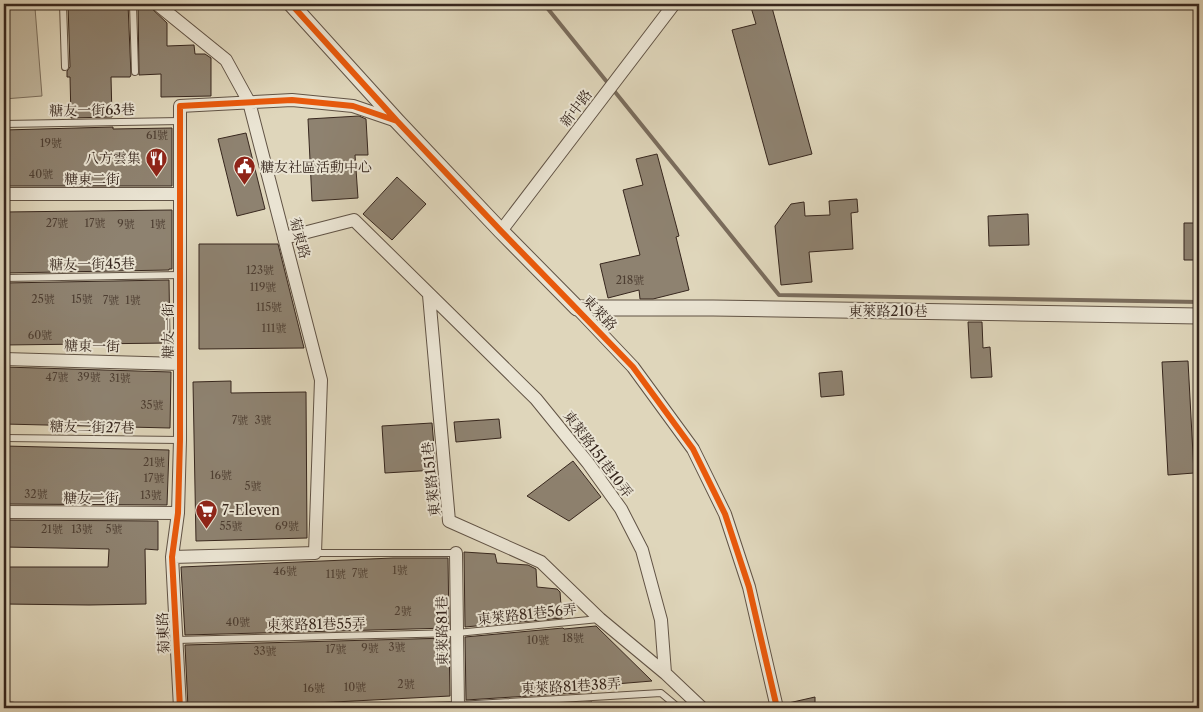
<svg xmlns="http://www.w3.org/2000/svg" width="1203" height="712" viewBox="0 0 1203 712" font-family="'Libre Caslon Text','Noto Serif TC',serif">
  <style>
    .green { fill: #c2b8a0; stroke: #7c705f }
    .lines { fill: none; stroke-linecap: round; stroke-linejoin: round }
    .stream { stroke: #7a6c5c; stroke-width: 4 }
    .canal { stroke: #a69a86; stroke-width: 14 }
    .building { fill: #8e8270; stroke: #37271e }
    .service-casing { stroke: #615345; stroke-width: 8 }
    .minor-casing { stroke: #615345; stroke-width: 14 }
    .tertiary-casing { stroke: #615345; stroke-width: 17 }
    .service { stroke: #eae4d3; stroke-width: 6 }
    .minor { stroke: #eae4d3; stroke-width: 12 }
    .tertiary { stroke: #eae4d3; stroke-width: 15 }
    .cycleway-casing { stroke: #eae4d3; stroke-width: 9 }
    .cycleway { stroke: #e8590c; stroke-width: 6 }
    .labels { text-anchor: middle; dominant-baseline: central; stroke-width: 4; stroke-linejoin: round; paint-order: stroke }
    .number-label { font-size: 11px; fill: #4d3e32 }
    .street-label { font-size: 14px; fill: #37271e; stroke: #eae4d3 }
    .poi-label { font-size: 14px; fill: #37271e; stroke: #eae4d3; text-anchor: start }
  </style>
  <rect width="100%" height="100%" fill="#dfd6bb"/>
  <filter id="stains"><feTurbulence type="fractalNoise" baseFrequency=".004" numOctaves="4"/><feColorMatrix values="0 0 0 0 .2 0 0 0 0 .09 0 0 0 0 .02 0 0 0 .5 -.17"/></filter>
  <radialGradient id="worn" r=".72"><stop offset=".6" stop-color="#630" stop-opacity="0"/><stop offset="1" stop-color="#630" stop-opacity=".3"/></radialGradient>
  <path class="green" d="M4,8h31l7,88 -38,3z"/>
  <g class="lines">
    <path class="stream" d="M544,4l235,291 420,7"/>
    <path class="canal" d="M4,707l7,1"/>
  </g>
  <path class="building" d="M68,4h60l3,71 -1,2h-19l1,40 -41,1 -1,-41h-3v-6l3,-4z
    M138,4l11,2 18,17v23l27,-1 1,9h10l6,4v38l-50,1v-23l-22,1z
    M750,4h21l41,150 -43,11 -37,-135 24,-6z
    M359,116l7,3 2,36h-13l3,43 -46,3 -4,-82z
    M113,127v2l59,-1v58h-168v-56z
    M246,133l19,76 -28,7 -19,-77z
    M657,154l22,82 -3,1 13,53 -36,9h-13l-1,-9 -31,8 -8,-34 40,-9 -17,-65 20,-5 -7,-26z
    M397,177l29,27 -34,36 -29,-26z
    M857,199l1,13 -7,1 2,36 -44,3 3,30 -31,3 -6,-59 16,-22 13,-2 1,14 25,-1 -1,-14z
    M172,210v59h-3v1l-165,3v-61z
    M1028,214l1,31 -40,1 -1,-30z
    M1184,223h15v37h-15z
    M199,244h79l26,104 -105,1z
    M169,280l1,63 -166,2v-62z
    M968,322h14l1,26 7,-1 2,30 -21,1z
    M1188,361l6,112 -26,2 -6,-113z
    M4,367l167,5 -1,56 -166,-4z
    M842,371l2,24 -23,2 -2,-24z
    M231,381v12l75,-1 1,146 -111,3 -3,-159z
    M499,419l2,19 -45,4 -2,-20z
    M432,423l4,47 -51,3 -3,-47z
    M4,446l165,4 -2,55 -163,-1z
    M573,461l28,36 -32,24 -42,-25z
    M4,520l154,1v29l-13,-1 1,55 -57,1 -85,-1v-37h104l1,-18 -105,-2z
    M464,552l31,2 2,9 31,2 8,4 1,18 20,2 3,3 2,26 -97,9z
    M393,558h55l1,70 -264,7 -4,-68z
    M596,626l56,55 -61,5 1,6 -126,8 -1,-63 98,-9 1,1z
    M449,638l1,58 -231,12h-31l-3,-63z
    M815,697v11h-30l-1,-4z
    M592,702l1,6h-105z"/>
  <g class="lines">
    <defs>
      <path id="service" d="M63,4l2,63
        M133,4l2,68
        M4,124l176,-3
        M4,278l176,-3
        M4,438l176,2
        M315,553h141
        M176,640l281,-7 142,-14
        M356,708l102,-3 203,-12 18,15"/>
      <path id="minor" d="M157,4l69,56 23,42 72,278 -6,173 -143,4
        M4,194h176
        M501,231l173,-227
        M284,238l70,-18 182,179 52,64 33,46 21,41 19,70 4,53
        M429,295l20,226 92,41 59,57 65,54 37,35
        M577,308l56,59 60,82 32,65 24,73 28,121
        M4,359l176,5
        M4,512l174,1
        M456,553l2,155
        M180,708l-8,-151 6,-44 2,-73v-334l112,-6 61,6 44,15"/>
      <path id="tertiary" d="M291,4l106,117 104,110 76,77h136l486,8"/>
    </defs>
    <use href="#service" class="service-casing"/>
    <use href="#minor" class="minor-casing"/>
    <use href="#tertiary" class="tertiary-casing"/>
    <use href="#service" class="service"/>
    <use href="#minor" class="minor"/>
    <use href="#tertiary" class="tertiary"/>
    <defs>
      <path id="cycleway" d="M291,4l106,117 104,110 132,136 60,82 32,65 24,73 28,121
        M180,708l-8,-151 6,-44 2,-73v-334l112,-6 61,6 44,15"/>
    </defs>
    <use href="#cycleway" class="cycleway-casing"/>
    <use href="#cycleway" class="cycleway"/>
  </g>
  <defs>
    <symbol id="restaurant-pin" viewBox="-11 -11 22 30"><path d="M0 17L-7.5 6A9.5 9.5 0 1 1 7.5 6Z" fill="#8f2418" stroke="#eae4d3"/><path d="M-5-6h1v4h1v-4h1v4h1v-4h1v5L-1.5 .5V6h-2V.5L-5-1ZM5-6V6H3V1.5H1.5Q1.5-4 5-6Z" fill="#fff"/></symbol>
    <symbol id="civic-pin" viewBox="-11 -11 22 30"><path d="M0 17L-7.5 6A9.5 9.5 0 1 1 7.5 6Z" fill="#8f2418" stroke="#eae4d3"/><path d="M-.6-6.5H3V-4.5H.6V-3L4-1V1h2V6H-6V1h2V-1L-.6-3ZM-1.2 2.5V6h2.4V2.5Z" fill="#fff"/></symbol>
    <symbol id="supermarket-pin" viewBox="-11 -11 22 30"><path d="M0 17L-7.5 6A9.5 9.5 0 1 1 7.5 6Z" fill="#8f2418" stroke="#eae4d3"/><path d="M-6-5.5h2.5l.6 2H6L4.5 2H-2.5L-4.4-4H-6ZM-1.5 3.2a1.3 1.3 0 1 0 .1 0ZM3 3.2a1.3 1.3 0 1 0 .1 0Z" fill="#fff"/></symbol>
  </defs>
  <g fill-rule="evenodd">
    <use href="#restaurant-pin" x="144" y="146" width="25" height="34"/>
    <use href="#civic-pin" x="232" y="154" width="25" height="34"/>
    <use href="#supermarket-pin" x="194" y="498" width="25" height="34"/>
  </g>
  <g class="labels">
    <g class="number-label">
      <text x="157" y="135">61號</text>
      <text x="51" y="143">19號</text>
      <text x="41" y="174">40號</text>
      <text x="57" y="223">27號</text>
      <text x="95" y="223">17號</text>
      <text x="126" y="224">9號</text>
      <text x="158" y="224">1號</text>
      <text x="260" y="270">123號</text>
      <text x="630" y="280">218號</text>
      <text x="263" y="287">119號</text>
      <text x="43" y="299">25號</text>
      <text x="82" y="299">15號</text>
      <text x="111" y="300">7號</text>
      <text x="133" y="300">1號</text>
      <text x="269" y="307">115號</text>
      <text x="274" y="328">111號</text>
      <text x="40" y="335">60號</text>
      <text x="57" y="377">47號</text>
      <text x="89" y="377">39號</text>
      <text x="120" y="378">31號</text>
      <text x="152" y="405">35號</text>
      <text x="240" y="420">7號</text>
      <text x="263" y="420">3號</text>
      <text x="154" y="462">21號</text>
      <text x="221" y="475">16號</text>
      <text x="154" y="478">17號</text>
      <text x="253" y="486">5號</text>
      <text x="36" y="494">32號</text>
      <text x="151" y="495">13號</text>
      <text x="231" y="526">55號</text>
      <text x="287" y="526">69號</text>
      <text x="52" y="529">21號</text>
      <text x="82" y="529">13號</text>
      <text x="114" y="529">5號</text>
      <text x="400" y="570">1號</text>
      <text x="285" y="571">46號</text>
      <text x="360" y="573">7號</text>
      <text x="336" y="574">11號</text>
      <text x="403" y="611">2號</text>
      <text x="238" y="622">40號</text>
      <text x="573" y="638">18號</text>
      <text x="538" y="640">10號</text>
      <text x="397" y="647">3號</text>
      <text x="370" y="648">9號</text>
      <text x="336" y="649">17號</text>
      <text x="265" y="651">33號</text>
      <text x="406" y="684">2號</text>
      <text x="355" y="687">10號</text>
      <text x="314" y="688">16號</text>
    </g>
    <g class="street-label">
      <text transform="translate(576 108) rotate(-53)">新中路</text>
      <text transform="translate(92 110) rotate(-1)">糖友一街63巷</text>
      <text x="92" y="179">糖東二街</text>
      <text transform="translate(300 238) rotate(75)">菊東路</text>
      <text transform="translate(92 264) rotate(-1)">糖友一街45巷</text>
      <text x="888" y="311">東萊路210巷</text>
      <text transform="translate(600 313) rotate(46)">東萊路</text>
      <text transform="translate(168 331) rotate(-90)">糖友一街</text>
      <text transform="translate(92 346) rotate(1)">糖東一街</text>
      <text transform="translate(92 427) rotate(1)">糖友二街27巷</text>
      <text transform="translate(598 454) rotate(53)">東萊路151巷10弄</text>
      <text transform="translate(431 479) rotate(-96)">東萊路151巷</text>
      <text x="91" y="498">糖友二街</text>
      <text transform="translate(527 614) rotate(-6)">東萊路81巷56弄</text>
      <text transform="translate(316 624) rotate(-1)">東萊路81巷55弄</text>
      <text transform="translate(442 631) rotate(-91)">東萊路81巷</text>
      <text transform="translate(163 633) rotate(-93)">菊東路</text>
      <text transform="translate(571 686) rotate(-3)">東萊路81巷38弄</text>
    </g>
    <g class="poi-label">
      <text x="141" y="158" text-anchor="end">八方雲集</text>
      <text x="260" y="167">糖友社區活動中心</text>
      <text x="222" y="510">7-Eleven</text>
    </g>
  </g>
  <rect width="1203" height="712" fill="none" stroke="#dfd6bb" stroke-width="20"/>
  <rect x="5" y="5" width="1193" height="702" fill="none" stroke="#37271e" stroke-width="2.5"/>
  <rect x="10" y="10" width="1183" height="692" fill="none" stroke="#37271e"/>
  <rect width="100%" height="100%" filter="url(#stains)"/>
  <rect width="100%" height="100%" fill="url(#worn)"/>
</svg>
